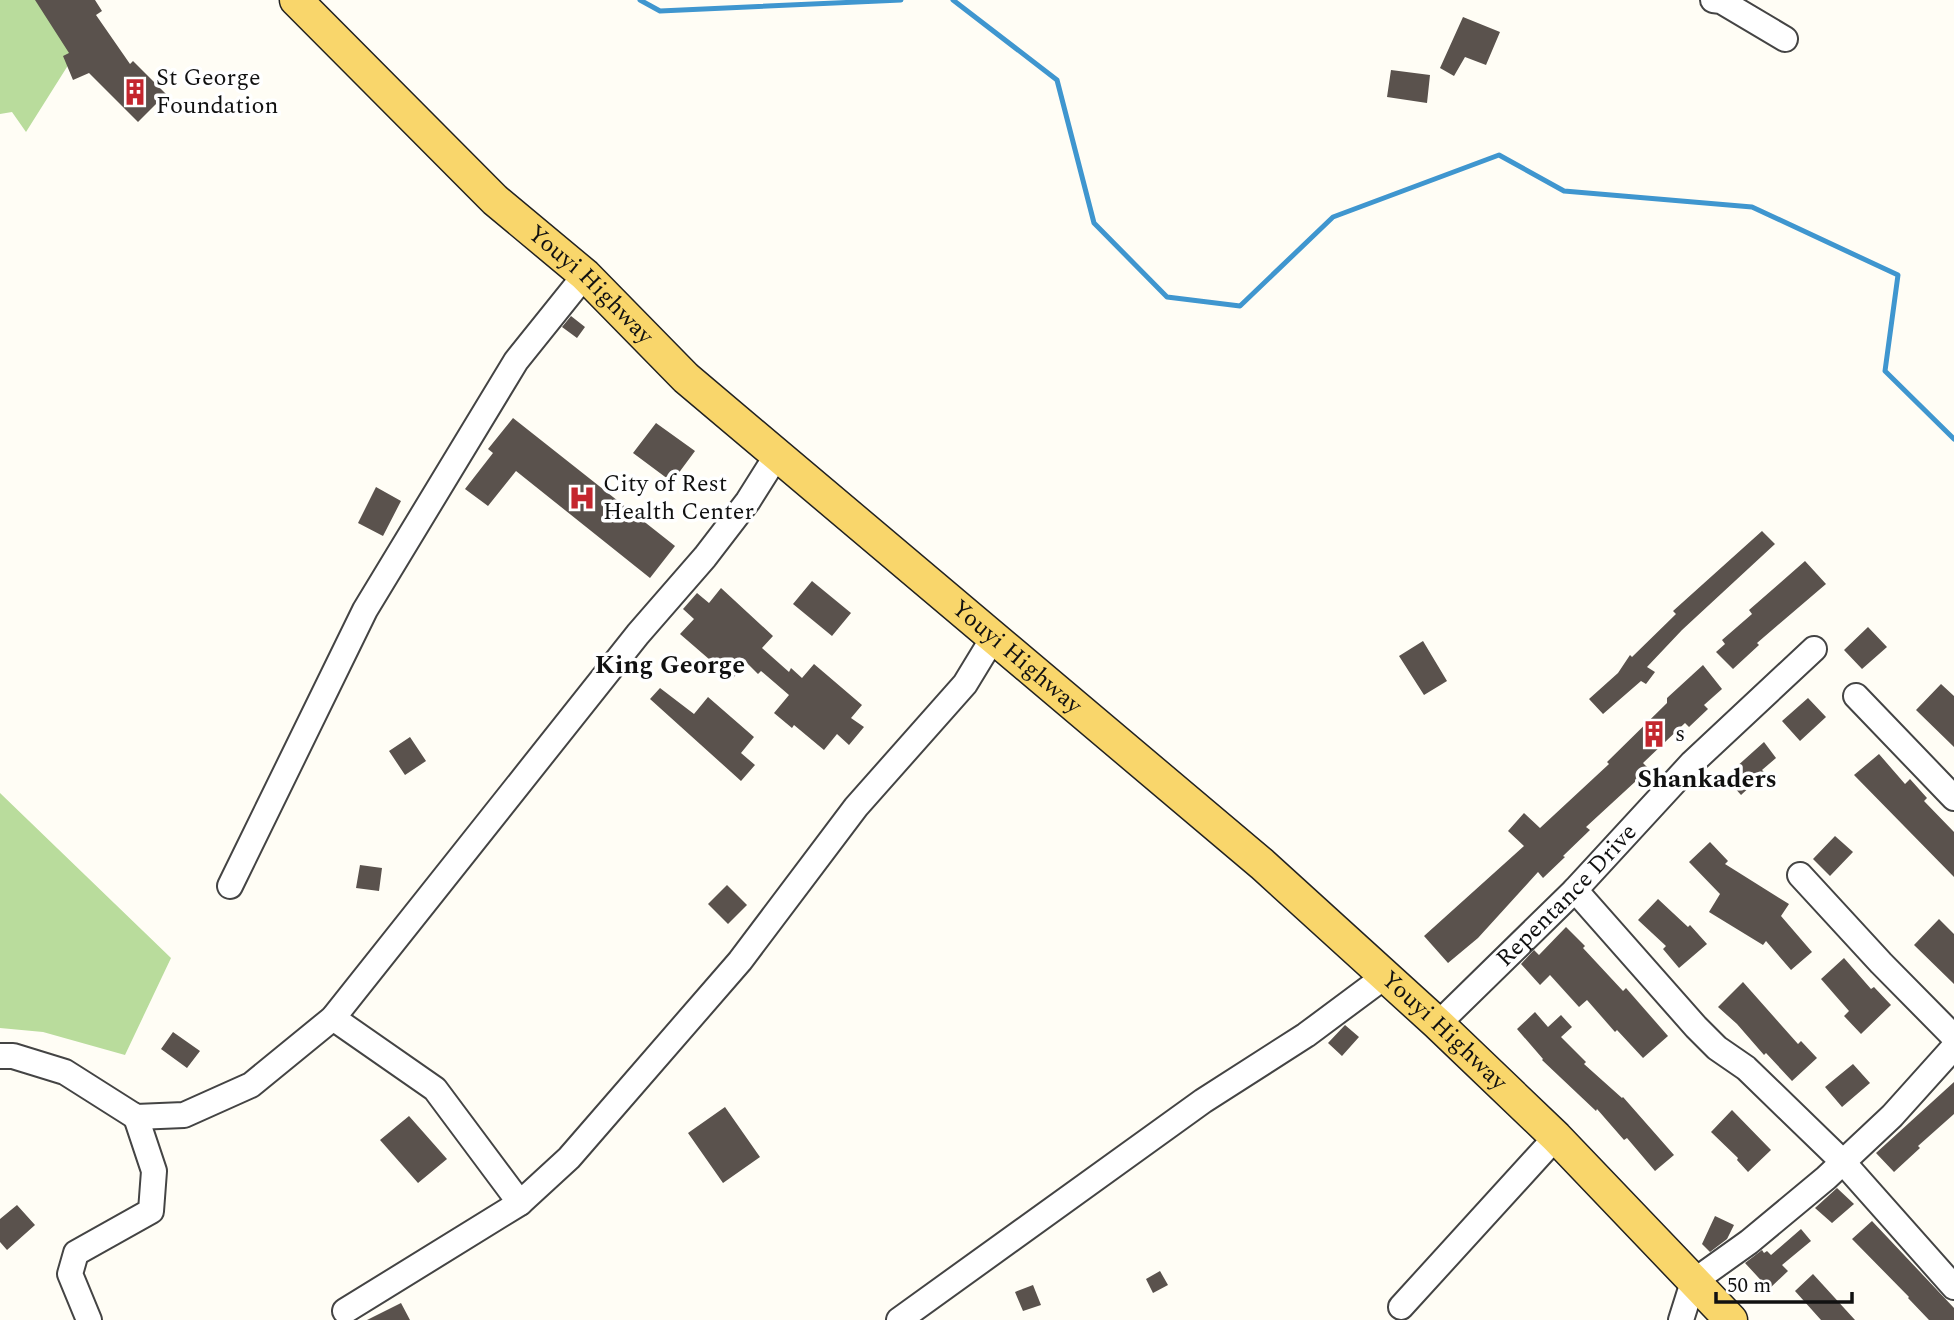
<svg xmlns="http://www.w3.org/2000/svg" width="1954" height="1320" viewBox="0 0 1954 1320" font-family="Spectral,serif">
  <style>
    .forest { fill: #b9dc9c }
    .lines { fill: none; stroke-linecap: round; stroke-linejoin: round }
    .stream { stroke: #3f96cf; stroke-width: 5 }
    .building { fill: #5a524d }
    .minor-casing { stroke: #444; stroke-width: 28 }
    .major-casing { stroke: #222; stroke-width: 35 }
    .minor { stroke: #fff; stroke-width: 24 }
    .major { stroke: #f9d66b; stroke-width: 32 }
    .labels { text-anchor: middle; dominant-baseline: central; stroke-width: 7; stroke-linejoin: round; paint-order: stroke }
    .poi-label { font-size: 24px; fill: #111; stroke: #fff; text-anchor: start }
    .street-label { font-size: 24px; fill: #111; stroke: #fff }
    .neighbourhood-label { font-size: 26px; font-weight: bold; fill: #111; stroke: #fff }
  </style>
  <rect width="100%" height="100%" fill="#fffdf5"/>
  <path class="forest" d="M0,0h45l27,59 -46,73 -14,-20 -12,2z
    M0,793l171,165 -46,97 -82,-23 -43,-4z"/>
  <g class="lines">
    <path class="stream" d="M640,0l20,11 241,-11
      M953,0l104,80 37,143 73,74 73,9 93,-89 166,-62 65,36 188,16 146,68 -13,96 69,68"/>
  </g>
  <path class="building" d="M35,0h60l7,11 -6,4 34,49 3,-3 33,33 -28,28 -49,-49 -16,7 -10,-24 6,-3z
    M1463,17l37,15 -14,33 -21,-8 -11,19 -14,-8z
    M1391,70l39,5 -3,28 -40,-6z
    M571,316l14,11 -8,11 -15,-11z
    M513,418l162,128 -25,32 -134,-107 -28,35 -23,-17 28,-36 -5,-4z
    M656,423l39,28 -23,31 -39,-29z
    M376,487l25,14 -18,35 -25,-13z
    M1762,531l13,13 -93,86 -35,37 8,5 -9,12 -5,-3 -38,33 -14,-15 29,-26 12,-18 2,2 44,-43 -3,-3z
    M1805,561l21,23 -69,59 2,2 -26,24 -17,-17 9,-8 -3,-4 30,-26 -3,-4z
    M812,581l39,32 -19,23 -39,-32z
    M721,588l52,48 -11,12 27,24 2,-4 11,10 12,-14 48,41 -11,13 13,9 -15,18 -12,-11 -13,16 -30,-25 -2,3 -18,-15 15,-18 -28,-24 -3,3 -11,-11 -15,16 -52,-45 14,-15 -11,-10 14,-16 12,10z
    M1868,627l19,20 -25,22 -18,-19z
    M1423,641l24,40 -23,14 -25,-39z
    M1703,665l19,24 -18,16 4,4 -19,18 -4,-4 -42,40 6,6 -63,58 4,3 -27,26 2,1 -22,21 -5,-6 -60,66 -30,25 -24,-27 100,-90 -16,-15 16,-18 16,15 69,-64 -2,-2 60,-59v-5z
    M1941,684l13,12v51l-38,-37z
    M660,688l34,26 14,-17 46,40 -13,16 14,12 -14,16 -91,-82z
    M1808,698l18,19 -26,24 -18,-20z
    M410,737l16,24 -21,14 -16,-24z
    M1764,742l12,16 -14,12 3,3 -24,22 -16,-18z
    M1879,754l26,30 5,-5 17,19 -3,3 30,31v45l-100,-102z
    M1835,836l18,16 -23,24 -17,-17z
    M1710,842l18,19 -3,3 64,40 -8,12 31,36 -21,18 -25,-29 -3,4 -54,-33 11,-18 -31,-32z
    M360,865l22,3 -3,23 -23,-3z
    M727,885l20,20 -19,19 -20,-20z
    M1658,899l30,28 2,-2 17,19 -28,24 -16,-19 3,-3 -28,-26z
    M1939,919l15,15v50l-40,-39z
    M1566,927l19,19 -2,2 40,43 3,-3 42,48 -25,22 -26,-28 -2,2 -28,-32 -8,7 -29,-32 -10,10 -19,-21 13,-14 5,5z
    M1844,958l27,31 3,-2 17,18 -30,29 -17,-18 5,-5 -28,-32z
    M1743,982l55,62 3,-3 16,17 -25,23 -26,-28 -2,2 -27,-31 -19,-17z
    M1535,1012l13,15 13,-12 11,12 -11,10 25,25 -2,2 38,34 1,-1 51,58 -19,16 -28,-33 -3,2 -27,-31 -1,2 -54,-51 1,-1 -26,-30z
    M1345,1025l14,12 -17,19 -14,-13z
    M173,1032l27,19 -13,17 -26,-19z
    M1853,1064l17,19 -28,24 -17,-20z
    M1954,1082v32l-36,32 2,2 -26,24 -18,-19z
    M725,1107l35,50 -37,26 -35,-50z
    M1732,1110l39,40 -23,22 -11,-12 1,-2 -27,-26z
    M409,1116l38,43 -29,24 -38,-43z
    M1837,1188l17,16 -22,19 -17,-15z
    M17,1205l18,20 -28,25 -7,-8v-23z
    M1715,1216l19,9 -7,14 -17,13 -8,-8z
    M1872,1221l82,87v12h-25l-21,-22 1,-1 -57,-58z
    M1801,1229l10,12 -29,24 6,6 -19,18 -24,-26 17,-13 2,3 3,-2 4,4z
    M1160,1271l8,14 -15,8 -7,-14z
    M1813,1274l42,46h-34l-26,-29z
    M1033,1285l8,20 -18,6 -8,-19z
    M401,1303l9,17h-43z"/>
  <g class="lines">
    <defs>
      <g id="minor">
        <path d="M1713,0l8,1 64,38"/>
        <path d="M1856,696l98,102"/>
        <path d="M1800,875l81,88 73,74"/>
        <path d="M230,886l135,-276 151,-249 69,-86"/>
        <path d="M1575,890l121,137 21,21 29,20 97,94 111,125"/>
        <path d="M333,1018l102,71 85,114"/>
        <path id="s1" d="M1438,1024l137,-134 117,-127 122,-114"/>
        <path d="M0,1056h13l52,16 71,45 48,-2 67,-30 82,-67 305,-384 67,-77 43,-56 29,-46"/>
        <path d="M1401,1307l155,-170"/>
        <path d="M345,1311l175,-108 49,-45 171,-197 116,-154 109,-123 28,-46"/>
        <path d="M89,1320l-19,-46 6,-21 75,-42 3,-40 -18,-54"/>
        <path d="M899,1320l304,-219 103,-66 78,-58"/>
        <path d="M1681,1320l12,-38 56,-40 77,-64 66,-62 62,-69"/>
      </g>
      <g id="major">
        <path id="s2" d="M296,0l199,200 90,75 101,103 576,486 176,160 118,113 175,183"/>
      </g>
    </defs>
    <use href="#minor" class="minor-casing"/>
    <use href="#major" class="major-casing"/>
    <use href="#minor" class="minor"/>
    <use href="#major" class="major"/>
  </g>
  <defs>
    <symbol id="building-bare" viewBox="-9 -9 18 18"><path d="M-4-6H4V6H1V3H-1V6H-4ZM-2.5-4.3h1.7v1.8h-1.7ZM.8-4.3h1.7v1.8H.8ZM-2.5-1h1.7V.8h-1.7ZM.8-1h1.7V.8H.8Z" fill="#c4262e" stroke="#fff" stroke-width="2.5" paint-order="stroke"/></symbol>
    <symbol id="hospital-bare" viewBox="-9 -9 18 18"><path d="M-5-5h3v3.5h4V-5h3V5h-3V1.5h-4V5h-3Z" fill="#c4262e" stroke="#fff" stroke-width="2.5" paint-order="stroke"/></symbol>
  </defs>
  <g fill-rule="evenodd">
    <use href="#building-bare" x="116" y="73" width="38" height="38"/>
    <use href="#hospital-bare" x="563" y="479" width="38" height="38"/>
    <use href="#building-bare" x="1635" y="715" width="38" height="38"/>
  </g>
  <g class="labels">
    <g class="poi-label">
      <text x="156" y="78">St George<tspan x="156" dy="28">Foundation</tspan></text>
      <text x="603" y="484">City of Rest<tspan x="603" dy="28">Health Center</tspan></text>
      <text x="1675" y="734">s</text>
    </g>
    <g class="street-label">
      <text stroke="none"><textPath href="#s2" startOffset="410">Youyi Highway</textPath></text>
      <text stroke="none"><textPath href="#s2" startOffset="976">Youyi Highway</textPath></text>
      <text stroke="none"><textPath href="#s1" startOffset="182">Repentance Drive</textPath></text>
      <text stroke="none"><textPath href="#s2" startOffset="1544">Youyi Highway</textPath></text>
    </g>
    <g class="neighbourhood-label">
      <text x="670" y="665">King George</text>
      <text x="1707" y="779">Shankaders</text>
    </g>
  </g>
  <path d="M1716 1292v10h136v-10" fill="none" stroke="#111111" stroke-width="3.5"/>
  <text x="1727" y="1292" font-size="21" fill="#111111" stroke="#ffffff" stroke-width="5" paint-order="stroke">50 m</text>
</svg>
